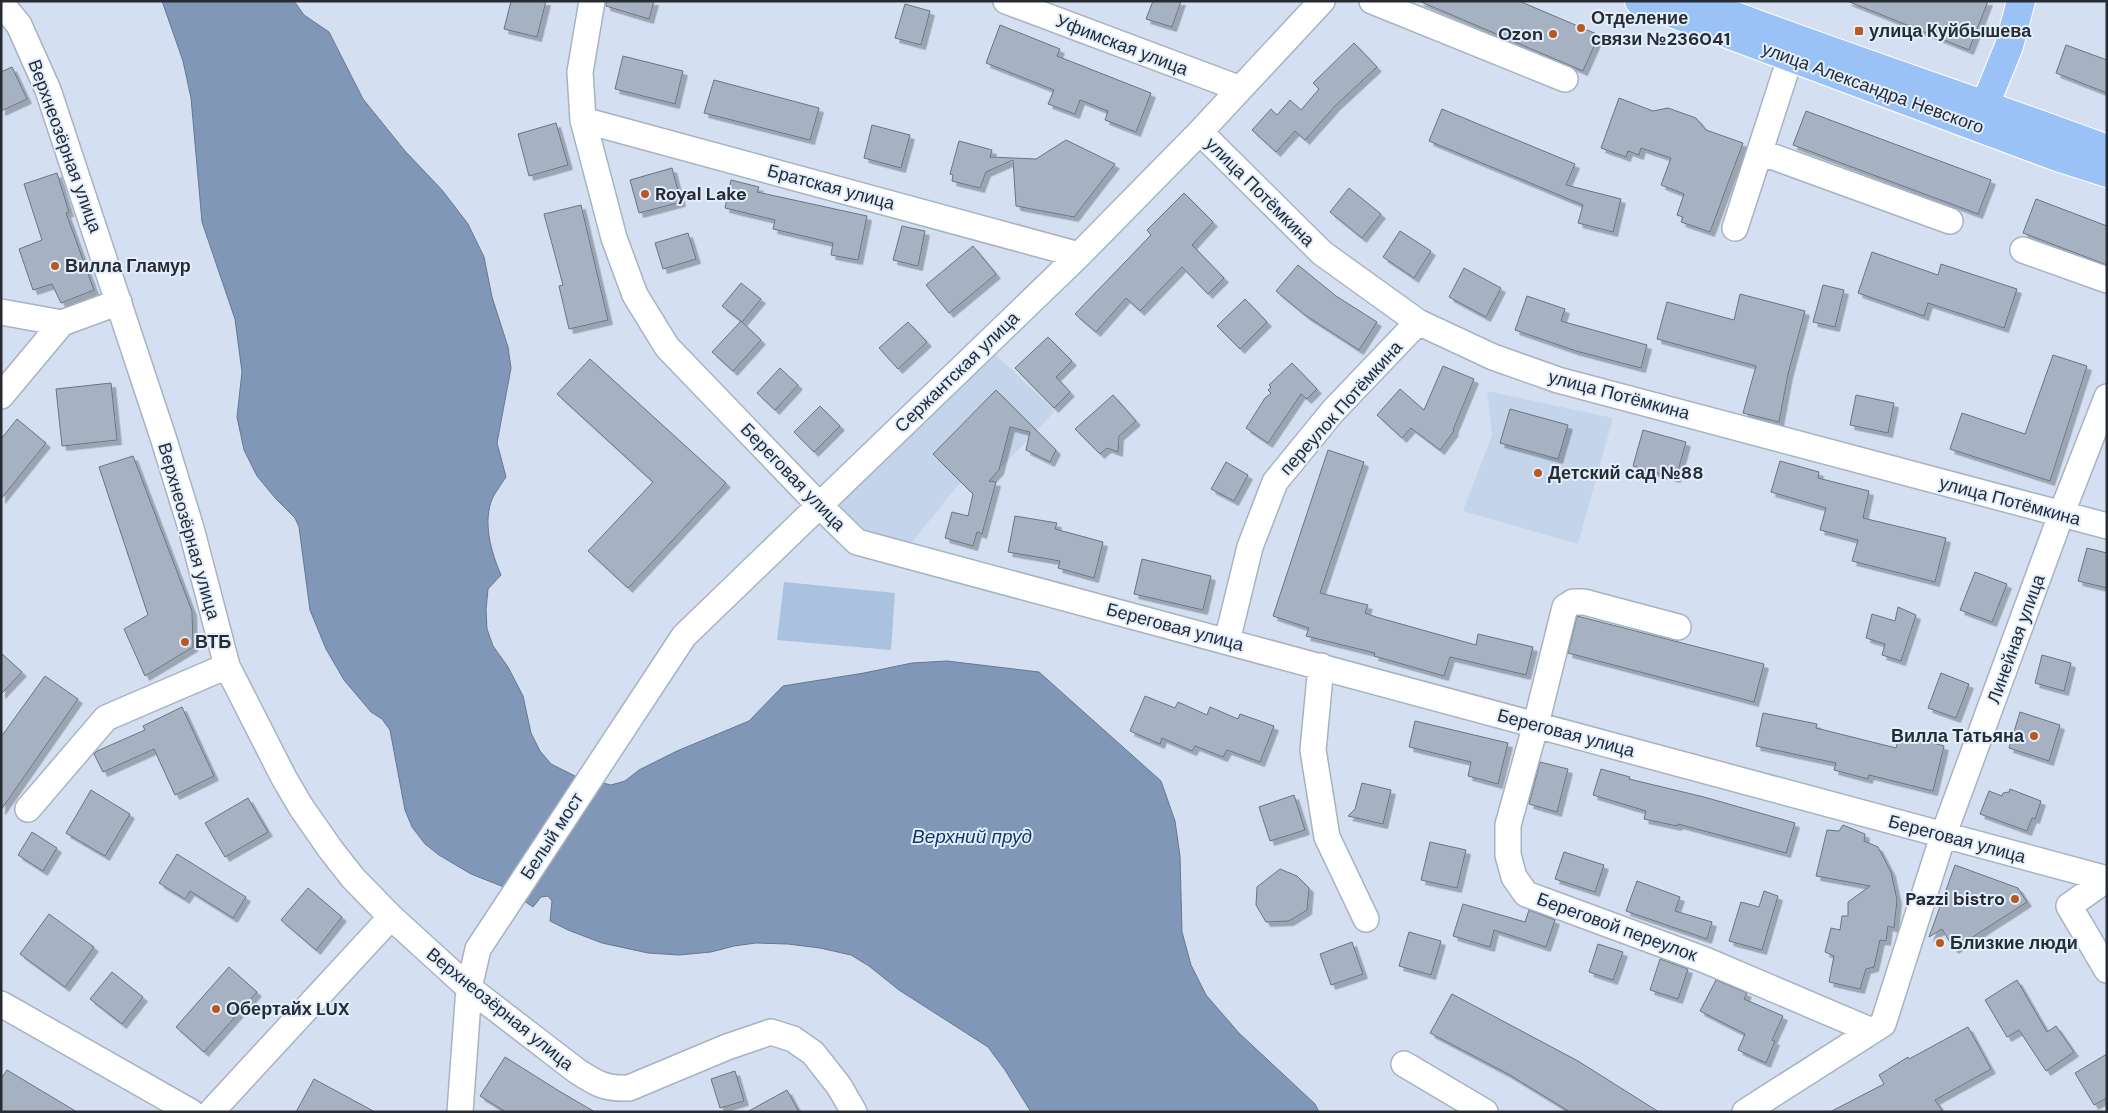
<svg xmlns="http://www.w3.org/2000/svg" width="2108" height="1113" viewBox="0 0 2108 1113" font-family="'DM Sans',sans-serif">
  <style>
    .built { fill: #c4d5eb }
    .green { fill: #aac1e0 }
    .water { fill: #8097b7; stroke: #66778f }
    .building { fill: #a6b2c1; stroke: #697483; filter: url(#shadow) }
    .lines { fill: none; stroke-linecap: round; stroke-linejoin: round }
    .minor-casing { stroke: #a7b3c3; stroke-width: 28 }
    .major-casing { stroke: #fff; stroke-width: 30 }
    .minor { stroke: #fff; stroke-width: 25 }
    .major { stroke: #9ac2f6; stroke-width: 28 }
    .poi-dot { fill: #bb5821; stroke: #e1eefe; stroke-width: 2 }
    .labels { text-anchor: middle; dominant-baseline: central; stroke-width: 4; stroke-linejoin: round; paint-order: stroke }
    .poi-label { font-size: 18px; font-weight: bold; fill: #282c32; stroke: #e1eefe; text-anchor: start }
    .street-label { font-size: 18px; fill: #282c32; stroke: #e1eefe }
    .water-label { font-size: 19px; font-style: italic; fill: #13345f; stroke: #e1eefe }
  </style>
  <defs>
    <filter id="shadow"><feDropShadow dx="4.5" dy="4.5" stdDeviation="0" flood-color="#0004"/></filter>
  </defs>
  <rect width="100%" height="100%" fill="#d4e0f1"/>
  <path class="built" d="M992,351l63,60 -53,56 -13,-13 -28,28 -53,65 -45,-12 -28,-35z
    M1487,391l126,27 -35,126 -115,-33 29,-76z"/>
  <path class="green" d="M784,582l111,11 -4,57 -114,-10z"/>
  <path class="water" d="M162,1h132l10,14 25,17 34,67 42,52 37,39 26,34 16,33 8,40 16,50 3,21 -14,75 9,34c-4,6 -9,13 -13,20 -11,24 -2,55 8,78l-13,14 -2,21 1,19 6,17 15,21 15,29 8,37 9,18 11,13 26,13 34,8 14,-4 14,-11 38,-19 72,-30 34,-35 81,-13 48,-10 35,-2 92,11 122,109 14,40 5,35 2,76 9,33 15,30 33,38 76,71 4,8h-288l-26,-42 -17,-23 -89,-57 -30,-24 -18,-11 -31,-7 -32,-4 -32,-1 -22,3 -23,6 -32,3 -31,-2 -46,-10 -34,-13 -18,-9 2,-20 -4,-5 -7,1 -8,10 -29,-20 -33,-13 -32,-19 -14,-11 -13,-17 -7,-17 -15,-80 -8,-11 -11,-7 -27,-32 -18,-31 -16,-39 -11,-83 -4,-9 -19,-19 -19,-23 -13,-26 -7,-33 5,-45 -7,-53 -33,-97 -11,-124 -8,-37z"/>
  <path class="building" d="M511,1h35l-9,36 -33,-8z
    M606,1h48l-5,18 -43,-13z
    M1153,1h28l-9,26 -26,-8z
    M1419,1h100l80,34 -16,36z
    M1847,1h141l-19,49z
    M905,4l25,7 -9,34 -26,-7z
    M1000,25l60,24 -3,7 94,37 -15,39 -31,-12 3,-9 -28,-11 -5,14 -27,-10 6,-14 -68,-27z
    M1354,43l23,24 -42,39 -30,34 -10,-9 -19,21 -24,-22 19,-21 6,6 13,-15 11,10 18,-21 -6,-6z
    M2066,45l41,15v33l-51,-20z
    M623,56l60,15 -8,33 -60,-15z
    M12,67l15,32 -26,12v-39z
    M714,80l105,28 -9,32 -106,-27z
    M1619,98l34,13 15,-3 28,10 10,12 37,13 -33,89 -29,-10 2,-5 -6,-2 7,-21 -23,-9 10,-27 -30,-10 -2,7 -11,-4 -2,6 -25,-9z
    M1442,109l133,55 -9,21 55,14 -8,33 -35,-9 5,-18 -154,-64z
    M1806,111l185,69 -13,34 -185,-69z
    M556,123l12,42 -39,11 -11,-42z
    M872,125l38,10 -9,33 -37,-10z
    M1066,140l49,24 -41,53 -58,-11 -3,-46 -27,12 -6,16 -28,-7 1,-6 -3,-1 9,-33 33,9 -2,7 46,2z
    M672,168l9,34 -42,11 -9,-33z
    M57,173l12,39 -3,1 28,77 -33,13 -9,-19 -19,6 -14,-41 23,-9 -18,-56z
    M731,180l28,7 -2,5 110,24 -9,44 -27,-5 2,-12 -60,-14 2,-9 -50,-12z
    M1349,188l32,26 -19,24 -32,-26z
    M1184,193l29,29 -21,23 32,33 -16,16 -26,-27 -42,44 -14,-13 -30,34 -21,-18 76,-79 -4,-5z
    M2036,199l71,27v39l-84,-32z
    M581,205l27,115 -39,9 -10,-43 4,-1 -19,-71z
    M902,226l23,5 -7,35 -25,-6z
    M1400,231l31,20 -17,27 -31,-21z
    M688,233l8,26 -33,10 -8,-26z
    M973,246l23,28 -47,39 -23,-28z
    M1872,252l66,23 3,-11 76,25 -13,39 -76,-25 -4,13 -66,-23z
    M1298,265l38,31 41,26 -18,28 -54,-35 -29,-24z
    M1464,268l37,20 -15,29 -37,-20z
    M741,283l20,16 -19,23 -20,-16z
    M1823,285l21,5 -9,37 -22,-5z
    M1740,294l65,17 -17,63 -9,48 -36,-9 13,-47 -99,-27 10,-37 67,18z
    M1527,296l38,13 -4,12 86,24 -6,23 -65,-17 -61,-21z
    M1245,299l22,23 -27,27 -23,-23z
    M741,321l20,19 -28,31 -21,-19z
    M908,322l19,20 -29,27 -19,-21z
    M1048,337l24,24 -16,16 14,15 -16,16 -39,-40z
    M2053,355l34,11 -37,115 -100,-32 12,-36 63,21z
    M590,359l136,124 -98,105 -40,-37 65,-69 -96,-88z
    M1292,363l25,26 -10,10 -6,-5 -33,49 -22,-15 19,-30 6,-5 -3,-3 3,-3 -2,-2z
    M1443,366l31,13 -21,51 1,1 -14,19 -29,-22 -9,10 -25,-23 23,-26 24,21z
    M780,368l18,17 -23,25 -18,-17z
    M111,383l6,57 -55,6 -6,-57z
    M996,390l60,60 -6,12 -24,-12 4,-18 -20,-5 -11,43 -10,11 7,1 -14,52 -5,-2 -4,14 -28,-8 7,-26 16,4 5,-22 -40,-40z
    M1113,395l23,26 -17,15 -1,16 -11,-4 -7,6 -25,-25z
    M1856,395l38,8 -6,30 -38,-8z
    M820,406l20,20 -26,26 -20,-20z
    M1510,409l58,16 -10,34 -58,-16z
    M17,419l29,24 -45,56v-60z
    M1643,430l43,12 -10,36 -43,-12z
    M1328,450l36,12 -44,131 48,12 -3,8 11,4 100,28 2,-11 55,13 -7,28 -76,-18 -6,19 -70,-20 1,-3 -69,-17 3,-8 -36,-12z
    M133,456l59,155 1,36 -48,29 -21,-47 24,-14 -49,-148z
    M1780,461l39,11 -1,6 51,13 -6,27 83,20 -11,44 -83,-21 6,-21 -38,-10 6,-22 -55,-16z
    M1226,462l22,13 -14,26 -23,-12z
    M1015,516l42,7 -2,6 48,13 -9,36 -36,-10 2,-7 -52,-9z
    M2087,548l20,5v35l-29,-7z
    M1142,559l69,17 -8,34 -69,-16z
    M1975,572l32,12 -15,38 -32,-12z
    M1898,607l18,8 -15,46 -19,-6 3,-11 -19,-6 6,-24 23,7z
    M1577,616l187,48 -10,38 -186,-49z
    M1,653l21,19 -21,22z
    M2042,655l29,8 -7,28 -29,-8z
    M1941,673l28,11 -13,34 -28,-10z
    M45,676l33,23 -77,111v-73z
    M1145,696l30,12 3,-6 29,13 3,-8 28,12 2,-5 34,12 -14,36 -33,-12 -4,7 -28,-11 -3,5 -30,-13 -2,6 -30,-13z
    M182,707l32,69 -39,19 -21,-46 -51,23 -9,-18 3,-3 48,-21 -2,-4z
    M2020,712l40,13 -11,36 -40,-13z
    M1763,713l54,11 -1,4 80,20 4,-14 44,12 -11,45 -64,-16 -1,4 -34,-9 2,-7 -80,-17z
    M1415,721l93,22 -10,41 -30,-8 3,-14 -62,-15z
    M1540,762l28,7 -11,43 -28,-8z
    M1601,769l29,8 -1,2 75,18 91,26 -9,30 -108,-29 -1,2 -33,-7 2,-8 -53,-16z
    M1362,783l29,7 -8,34 -35,-8 7,-7z
    M2010,789l31,12 -6,18 -3,-1 -5,13 -47,-17 9,-23 13,5 1,-3 6,-1z
    M91,790l39,24 -25,42 -39,-23z
    M1294,795l11,35 -35,11 -11,-34z
    M248,798l20,34 -43,25 -20,-34z
    M1843,825l22,9 -1,7 14,6 13,25 6,28 -3,28 -6,-2 -2,15 -6,-1 -6,27 -8,2 -6,20 -31,-7 5,-26 -9,-4 6,-24 9,2 2,-14h6v-14l22,-16 -54,-10 11,-46 12,1z
    M32,832l25,16 -14,23 -25,-16z
    M1430,842l36,8 -9,38 -36,-8z
    M1564,852l40,13 -9,27 -40,-13z
    M177,854l69,43 -13,21 -43,-27 -5,8 -26,-16z
    M1955,865l63,23 9,14 -73,47 -12,-20 -13,8z
    M1280,869l17,7 12,12 -2,22 -18,11 -23,1 -10,-17 1,-18z
    M1637,881l43,16 -5,14 37,11 -5,17 -81,-28z
    M308,888l34,29 -26,33 -35,-30z
    M1764,891l14,5 -16,54 -33,-9 12,-39 18,5z
    M1463,904l62,18 4,-12 26,10 -9,27 -52,-17 -4,17 -37,-11z
    M49,914l45,33 -29,40 -45,-33z
    M1409,932l32,9 -10,34 -32,-9z
    M1352,942l11,32 -32,11 -11,-31z
    M1598,944l25,8 -10,28 -24,-8z
    M1660,959l28,10 -10,30 -28,-9z
    M229,967l28,25 -53,60 -28,-25z
    M112,972l31,25 -21,27 -32,-25z
    M1716,980l31,13 -3,6 39,17 -11,24 3,1 -9,22 -28,-13 7,-16 -45,-23z
    M2017,980l30,52 9,-6 18,26 -28,19 -27,-41 -12,7 -22,-37z
    M1452,994l126,67 81,51h-89l-62,-38 -78,-41z
    M1968,1027l23,42 -56,31 8,12h-113l54,-28 -5,-9 29,-18 1,2z
    M2107,1054v44l-13,7 -19,-32z
    M505,1057l54,34 36,21h-89l-26,-16z
    M7,1070l70,42h-76v-33z
    M735,1071l9,30 -24,7 -9,-29z
    M314,1079l61,33h-79z
    M787,1090l12,22h-52z"/>
  <g class="lines">
    <defs>
      <path id="minor" d="M592,1l-12,71 3,48 31,118 21,57 32,52 152,158 38,37 1250,337
        M1006,1l232,87
        M1372,1l193,78
        M1,3l18,22 29,65 115,347 28,91 36,138 57,112 17,29 30,43 22,28 38,39 78,71 108,83c20,13 28,18 52,17l98,-41 44,-15 22,7 20,14 26,33 15,26
        M583,120l496,135
        M1200,132l122,121 96,69 75,35 65,23 549,146
        M1760,152l190,69
        M1735,228l55,-170
        M2023,250l84,30
        M1,312l61,11
        M1,396l61,-73 57,-21
        M1678,627l-94,-25h-11l-8,5 -29,117 -28,101v30l6,22 12,17 179,66 167,71
        M1227,641l23,-94 25,-65 58,-71 85,-89
        M1321,666l-8,84 14,87 39,82
        M28,809l78,-91 121,-52
        M2107,879l-38,27 38,64
        M1,1004l190,108
        M1404,1064l81,48
        M211,1112l180,-195
        M460,1112l9,-124 9,-39 206,-313 395,-381 121,-123 122,-131
        M1745,1112l138,-88 60,-188 118,-321 46,-118"/>
      <path id="major" d="M1639,1l418,156 50,16
        M1696,1c136,53 275,97 411,148
        M1978,122l31,-76 12,-45"/>
    </defs>
    <use href="#minor" class="minor-casing"/>
    <use href="#major" class="major-casing"/>
    <use href="#minor" class="minor"/>
    <use href="#major" class="major"/>
  </g>
  <g class="poi-dot">
    <circle cx="1581" cy="28" r="5"/>
    <rect x="1854" y="26" width="10" height="10" rx="2.5"/>
    <circle cx="1553" cy="34" r="5"/>
    <circle cx="645" cy="194" r="5"/>
    <circle cx="55" cy="266" r="5"/>
    <circle cx="1538" cy="473" r="5"/>
    <circle cx="185" cy="642" r="5"/>
    <circle cx="2034" cy="736" r="5"/>
    <circle cx="2015" cy="899" r="5"/>
    <circle cx="1940" cy="943" r="5"/>
    <circle cx="216" cy="1009" r="5"/>
  </g>
  <g class="labels">
    <g class="poi-label">
      <text x="1591" y="18">Отделение<tspan x="1591" dy="21">связи №236041</tspan></text>
      <text x="1869" y="31">улица Куйбышева</text>
      <text x="1543" y="34" text-anchor="end">Ozon</text>
      <text x="655" y="194">Royal Lake</text>
      <text x="65" y="266">Вилла Гламур</text>
      <text x="1548" y="473">Детский сад №88</text>
      <text x="195" y="642">ВТБ</text>
      <text x="2024" y="736" text-anchor="end">Вилла Татьяна</text>
      <text x="2005" y="899" text-anchor="end">Pazzi bistro</text>
      <text x="1950" y="943">Близкие люди</text>
      <text x="226" y="1009">Обертайх LUX</text>
    </g>
    <g class="street-label">
      <text transform="translate(1122 45) rotate(21)">Уфимская улица</text>
      <text transform="translate(1873 88) rotate(20)">улица Александра Невского</text>
      <text transform="translate(65 146) rotate(70)">Верхнеозёрная улица</text>
      <text transform="translate(831 187) rotate(15)">Братская улица</text>
      <text transform="translate(1260 192) rotate(45)">улица Потёмкина</text>
      <text transform="translate(957 372) rotate(-44)">Сержантская улица</text>
      <text transform="translate(1619 395) rotate(15)">улица Потёмкина</text>
      <text transform="translate(1341 408) rotate(-48)">переулок Потёмкина</text>
      <text transform="translate(793 477) rotate(46)">Береговая улица</text>
      <text transform="translate(2010 501) rotate(15)">улица Потёмкина</text>
      <text transform="translate(189 531) rotate(74)">Верхнеозёрная улица</text>
      <text transform="translate(1175 627) rotate(15)">Береговая улица</text>
      <text transform="translate(2016 639) rotate(-70)">Линейная улица</text>
      <text transform="translate(1566 733) rotate(15)">Береговая улица</text>
      <text transform="translate(552 836) rotate(-57)">Белый мост</text>
      <text transform="translate(1957 839) rotate(15)">Береговая улица</text>
      <text transform="translate(1617 927) rotate(20)">Береговой переулок</text>
      <text transform="translate(500 1009) rotate(39)">Верхнеозёрная улица</text>
    </g>
    <g class="water-label">
      <text x="972" y="836">Верхний пруд</text>
    </g>
  </g>
  <rect width="2108" height="1113" fill="none" stroke="#282c32" stroke-width="5"/>
</svg>
